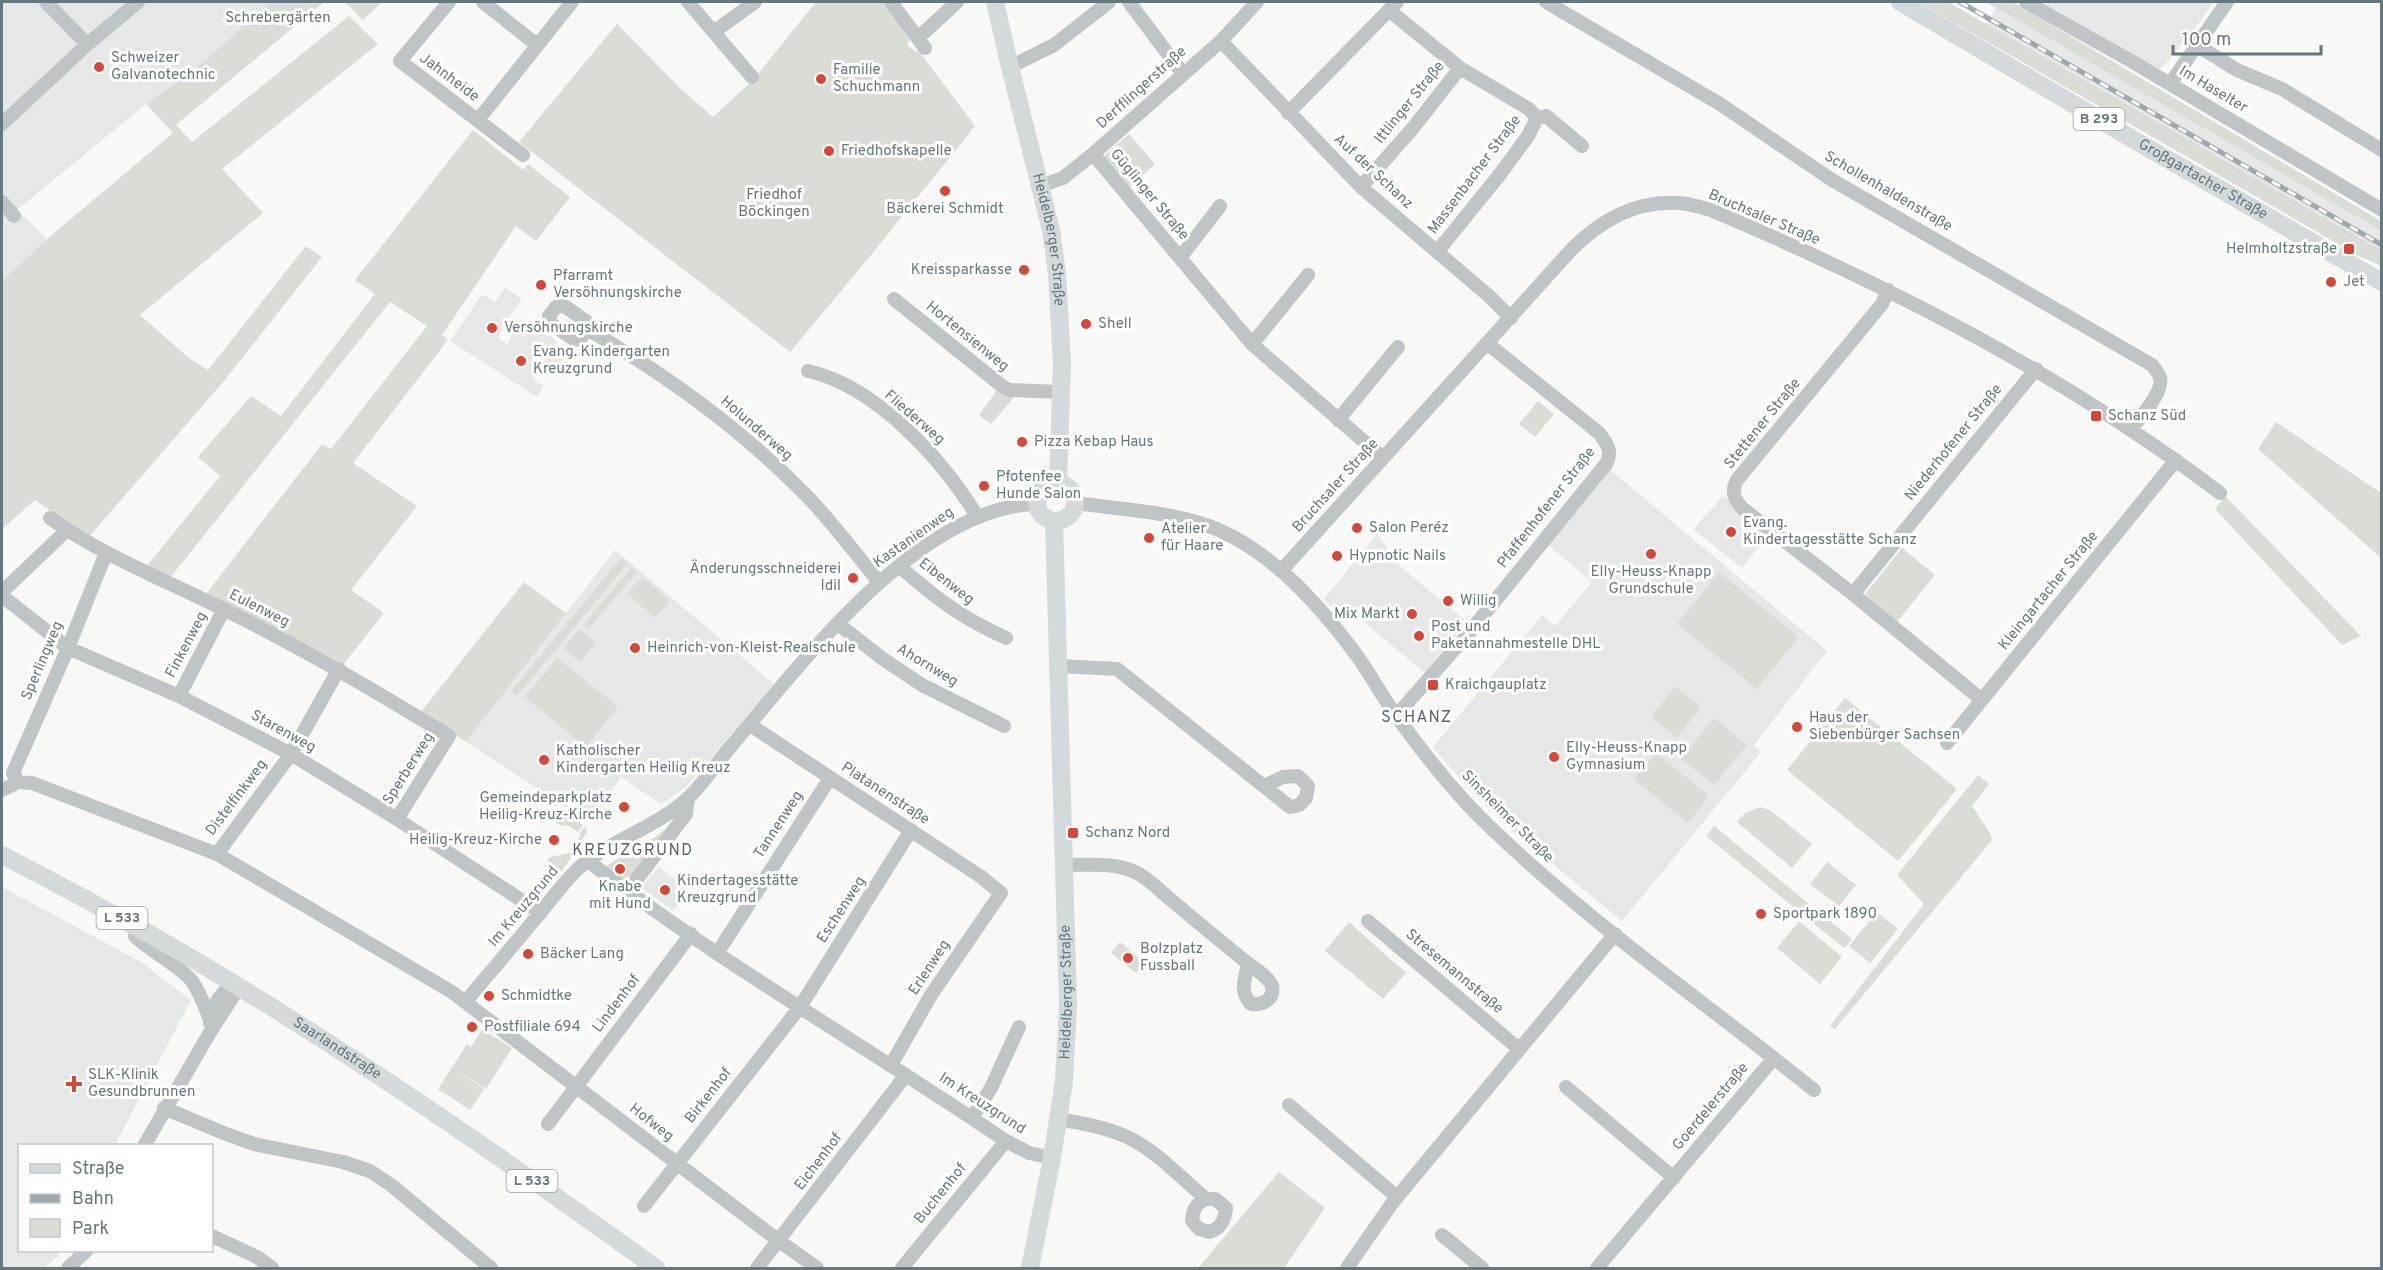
<svg xmlns="http://www.w3.org/2000/svg" width="2383" height="1270" viewBox="0 0 2383 1270" font-family="Overpass,sans-serif">
  <style>
    .built { fill: #e6e8e7 }
    .green { fill: #d9ddd5 }
    .lines { fill: none; stroke-linecap: round; stroke-linejoin: round }
    .minor { stroke: #bfc5c7; stroke-width: 14 }
    .major { stroke: #d4d9db; stroke-width: 18 }
    .rail-casing { stroke: #9fa8ac; stroke-width: 5 }
    .rail { stroke: #fff; stroke-width: 3; stroke-dasharray: 9; stroke-linecap: butt }
    .poi-dot { fill: #d84636; stroke: #fff; stroke-width: 2 }
    .labels { text-anchor: middle; dominant-baseline: central; stroke-width: 6; stroke-linejoin: round; paint-order: stroke }
    .shield { fill: #fff; stroke: #93a0a5; stroke-width: 1.5 }
    .shield-label { font-size: 14px; font-weight: bold; fill: #65777f }
    .park-label { font-size: 15px; fill: #6a7764; stroke: #fff }
    .poi-label { font-size: 15px; fill: #65777f; stroke: #fff; text-anchor: start }
    .street-label { font-size: 15px; fill: #65777f; stroke: #fff }
    .neighbourhood-label { font-size: 16px; letter-spacing: 1.5px; fill: #57646a; stroke: #fff }
  </style>
  <rect width="100%" height="100%" fill="#f8f8f6"/>
  <path class="built" d="M2,2h269l-78,69 -47,33 -129,106 30,29 -45,42z
    M2041,2h173l-26,35 -28,33z
    M1996,7l385,224v19l-395,-226z
    M505,288l17,11 -19,27 -5,12 9,6 7,-14 10,6 7,-12 26,17 -4,7 11,8 -10,15 -11,-7 -10,15 11,7 -7,11 -87,-56 32,-47 13,8z
    M1608,468l219,183 -73,94 7,7 -139,169 -113,-93 -44,-43 -32,-38 109,-132 13,11 37,-44 -45,-38z
    M1723,496l46,38 -27,34 -49,-39z
    M1377,534l24,33 66,55 -42,51 -78,-65 -6,8 -17,-17z
    M615,550l159,134 -89,104 -24,16 -40,-27 -30,46 -125,-81z
    M659,867l30,24 -16,20 -32,-23z
    M2,887l139,75 50,38 -76,145 -95,1v104l41,1 -4,6 -13,11h-42z"/>
  <path class="green" d="M271,2h53l-148,123 16,17 157,-126 29,28 -156,125 41,44 -123,102 49,43 19,12 98,-124 16,11 -98,124 -136,157 -53,-38 -33,29v-248l45,-42 126,-106 -27,-29 47,-33z
    M345,2h37l-19,18z
    M816,2h68l26,38 -3,5 9,7 2,-2 57,76 -108,134 -77,92 -271,-210 98,-118 63,64 33,29 39,-36z
    M1918,2h30l433,248v16l-22,-10z
    M1986,2h27l368,219v10z
    M473,130l50,40 5,-6 42,33 -34,44 -20,-15 -74,109 6,5 -95,123 64,43 -66,84 33,23 -41,52 -137,-71 116,-150 9,5 96,-123 -37,-24 -220,276 -24,-11 74,-91 -22,-19 53,-61 30,20 94,-122 -20,-14z
    M1129,134l26,30 -25,23 -27,-30z
    M998,389l18,6 -25,29 -12,-9z
    M1538,401l16,13 -19,23 -16,-13z
    M2276,422l105,71v65l-123,-109z
    M2225,496l136,140 -19,9 -127,-136z
    M1902,548l33,27 -39,48 -25,-21 -5,-9z
    M621,558l7,5 -111,133 -6,-5z
    M632,567l5,5 -49,57 -5,-4z
    M1719,572l80,65 -42,52 -80,-65z
    M642,577l28,24 -15,17 -28,-25z
    M524,582l42,31 -100,129 -46,-29z
    M579,629l17,14 -16,19 -17,-14z
    M557,658l61,49 -32,40 -61,-50z
    M1675,686l26,21 -24,31 -26,-21z
    M1845,698l112,91 -59,72 -111,-91z
    M1714,718l33,27 -33,40 -33,-26z
    M1656,753l53,43 -21,27 -54,-44z
    M1978,775l11,9 -17,22 18,27 2,7 -157,189 -5,-3 94,-122 -27,-29z
    M1760,807l10,3 42,34 -20,24 -55,-46 8,-9z
    M567,814l16,11 -5,7 -11,-7 -6,1 -5,-3 4,-6z
    M673,823l-45,60 -22,-17 49,-29z
    M586,826l1,6 -25,39 -15,-10 3,-4 20,-4 11,-18 -2,-2z
    M1714,826l138,113 -8,9 -138,-112z
    M1827,862l29,23 -17,21 -29,-22z
    M1877,912l21,17 -28,34 -21,-17z
    M1799,921l43,36 -22,27 -43,-36z
    M1349,922l57,51 -23,26 -58,-48z
    M1120,942l25,21 -9,10 -25,-20z
    M482,1029l30,19 -26,41 -31,-20 29,20 -14,21 -32,-21 29,-45 4,3z
    M1279,1172l46,36 -41,60h-86z"/>
  <g class="lines">
    <path class="minor" d="M46,2l41,42
      M449,2l-49,59 123,94
      M483,2l54,43
      M688,2l64,75
      M891,2l34,46
      M1129,2l54,72
      M1546,2l174,102 112,76 320,185c3,4 7,8 8,13 4,14 -20,40 -29,51
      M2026,2l107,60 249,148
      M1390,11l70,57 69,41 8,9 9,-2 36,30
      M715,31l40,-29
      M918,38l39,-36
      M1221,41l140,146 128,109 22,22
      M2198,46l39,24 45,19 100,61
      M1010,67l44,-22 55,-43
      M2170,84l57,-82
      M1288,113l109,-111
      M478,120l94,-118
      M2,124l88,-82 48,-40
      M1093,154l159,190 131,114
      M1040,186l23,-8 30,-24 128,-113 36,-39
      M1361,187l52,-59 47,-60
      M2,202l12,14
      M1437,252l64,-79 27,-37 9,-18
      M1180,258l40,-52
      M1888,290l-6,14 -145,176c-6,11 -3,19 5,28l111,86 129,106
      M894,299l108,87 7,4 51,2
      M587,329l-7,10 -5,1 -25,-17 -1,-7 7,-9 7,-2 24,17v7c80,46 154,100 219,166 26,27 49,58 73,87
      M1252,344l56,-69
      M808,371c68,15 134,88 169,145
      M1338,420l60,-73
      M1076,503c46,7 99,8 143,27 56,25 100,75 136,123 15,20 26,42 40,61 28,39 59,79 94,112 100,97 217,177 325,264
      M50,518c53,38 115,62 173,91 78,38 152,82 226,127l-52,83
      M899,566c38,33 61,51 107,72
      M1281,571l291,-322c29,-29 64,-49 107,-46 10,0 22,5 32,7 179,76 353,165 509,283
      M2,592l65,-62
      M1853,594l183,-225
      M2,596l66,52 111,48 112,58 106,65 144,94
      M838,624l45,35 39,26 82,41
      M1059,666l58,3 173,138 9,-2 7,-7 2,-12 -10,-10 -15,1 -19,9
      M179,696l45,-87
      M1396,716l72,-82 138,-170c7,-13 1,-20 -7,-31l-111,-89
      M750,725l230,151 21,17 -70,102 -40,70
      M1947,743l229,-283
      M18,782l-5,-9 55,-125 38,-95
      M2,790l16,-8 14,1 185,71 235,138 327,249 38,27
      M217,854l74,-100 48,-85
      M588,861c133,103 280,186 418,280l23,12 23,5
      M1064,865c24,0 52,-3 73,8 12,6 23,18 33,26 25,21 50,42 75,62 7,6 24,16 27,25 3,14 -10,19 -21,18 -12,-13 -6,-24 -3,-40
      M628,891l58,-77 2,-16
      M1368,921l151,128
      M135,936c16,16 44,29 57,45 8,12 13,25 18,39
      M718,952l112,-174
      M466,1001c24,-29 49,-57 73,-87 14,-16 26,-34 42,-48 32,-27 76,-39 107,-68 16,-15 29,-36 44,-53 71,-83 187,-239 305,-241
      M210,1023c2,-16 11,-37 29,-36
      M1566,1087l108,91
      M1289,1105l108,92
      M164,1108l62,26 28,10 89,18 27,9 21,14 100,83
      M972,1118l19,-30 28,-61
      M1058,1119c23,4 46,8 67,17 31,14 55,41 81,63h9l11,9c-1,12 -5,20 -16,24l-11,-3 -7,-8c1,-11 3,-17 14,-22
      M548,1124l143,-190
      M144,1146l65,-112 30,-47
      M644,1206l156,-199 111,-177
      M1442,1235l40,33
      M212,1236l45,21 15,11
      M68,1268l19,-18
      M757,1268l149,-193
      M902,1268l104,-127
      M1347,1268l46,-66 222,-268
      M1597,1268l177,-210"/>
    <g class="major">
      <path id="s1" d="M995,2l15,65 41,163 6,43 5,90 -4,120"/>
      <path id="s2" d="M1900,2l241,142 241,138"/>
      <circle cx="1056" cy="502" r="19"/>
      <path id="s3" d="M2,855c80,42 160,84 237,132 143,87 281,183 417,281"/>
      <path id="s4" d="M1030,1268l22,-110 12,-77 4,-75 -14,-485"/>
    </g>
    <defs>
      <path id="rail" d="M1960,2l422,243"/>
    </defs>
    <use href="#rail" class="rail-casing"/>
    <use href="#rail" class="rail"/>
  </g>
  <g class="poi-dot">
    <circle cx="99" cy="67" r="6"/>
    <circle cx="821" cy="79" r="6"/>
    <circle cx="829" cy="151" r="6"/>
    <circle cx="945" cy="191" r="6"/>
    <rect x="2343" y="243" width="12" height="12" rx="3"/>
    <circle cx="1024" cy="270" r="6"/>
    <circle cx="2331" cy="282" r="6"/>
    <circle cx="541" cy="285" r="6"/>
    <circle cx="1086" cy="324" r="6"/>
    <circle cx="492" cy="328" r="6"/>
    <circle cx="521" cy="361" r="6"/>
    <rect x="2090" y="410" width="12" height="12" rx="3"/>
    <circle cx="1022" cy="442" r="6"/>
    <circle cx="984" cy="486" r="6"/>
    <circle cx="1357" cy="528" r="6"/>
    <circle cx="1731" cy="532" r="6"/>
    <circle cx="1149" cy="538" r="6"/>
    <circle cx="1651" cy="554" r="6"/>
    <circle cx="1337" cy="556" r="6"/>
    <circle cx="853" cy="578" r="6"/>
    <circle cx="1448" cy="601" r="6"/>
    <circle cx="1412" cy="614" r="6"/>
    <circle cx="1419" cy="636" r="6"/>
    <circle cx="635" cy="648" r="6"/>
    <rect x="1427" y="679" width="12" height="12" rx="3"/>
    <circle cx="1797" cy="727" r="6"/>
    <circle cx="1554" cy="757" r="6"/>
    <circle cx="544" cy="760" r="6"/>
    <circle cx="624" cy="807" r="6"/>
    <rect x="1067" y="827" width="12" height="12" rx="3"/>
    <circle cx="554" cy="840" r="6"/>
    <circle cx="620" cy="869" r="6"/>
    <circle cx="665" cy="890" r="6"/>
    <circle cx="1761" cy="914" r="6"/>
    <circle cx="528" cy="954" r="6"/>
    <circle cx="1128" cy="958" r="6"/>
    <circle cx="489" cy="996" r="6"/>
    <circle cx="472" cy="1027" r="6"/>
    <path d="M71 1075h6v6h6v6h-6v6h-6v-6h-6v-6h6z"/>
  </g>
  <g class="labels">
    <g class="shield">
      <rect x="2073.5" y="108" width="51" height="22" rx="4.5"/>
      <rect x="96.5" y="907" width="51" height="22" rx="4.5"/>
      <rect x="506.5" y="1170" width="51" height="22" rx="4.5"/>
    </g>
    <g class="shield-label">
      <text x="2099" y="119">B 293</text>
      <text x="122" y="918">L 533</text>
      <text x="532" y="1181">L 533</text>
    </g>
    <g class="park-label">
      <text x="278" y="18">Schrebergärten</text>
      <text x="774" y="195">Friedhof<tspan x="774" dy="17">Böckingen</tspan></text>
    </g>
    <g class="poi-label">
      <text x="111" y="58">Schweizer<tspan x="111" dy="17">Galvanotechnic</tspan></text>
      <text x="833" y="70">Familie<tspan x="833" dy="17">Schuchmann</tspan></text>
      <text x="841" y="151">Friedhofskapelle</text>
      <text x="945" y="209" text-anchor="middle">Bäckerei Schmidt</text>
      <text x="2337" y="249" text-anchor="end">Helmholtzstraße</text>
      <text x="1012" y="270" text-anchor="end">Kreissparkasse</text>
      <text x="553" y="276">Pfarramt<tspan x="553" dy="17">Versöhnungskirche</tspan></text>
      <text x="2343" y="282">Jet</text>
      <text x="1098" y="324">Shell</text>
      <text x="504" y="328">Versöhnungskirche</text>
      <text x="533" y="352">Evang. Kindergarten<tspan x="533" dy="17">Kreuzgrund</tspan></text>
      <text x="2108" y="416">Schanz Süd</text>
      <text x="1034" y="442">Pizza Kebap Haus</text>
      <text x="996" y="477">Pfotenfee<tspan x="996" dy="17">Hunde Salon</tspan></text>
      <text x="1743" y="523">Evang.<tspan x="1743" dy="17">Kindertagesstätte Schanz</tspan></text>
      <text x="1369" y="528">Salon Peréz</text>
      <text x="1161" y="529">Atelier<tspan x="1161" dy="17">für Haare</tspan></text>
      <text x="1349" y="556">Hypnotic Nails</text>
      <text x="841" y="569" text-anchor="end">Änderungsschneiderei<tspan x="841" dy="17">Idil</tspan></text>
      <text x="1651" y="572" text-anchor="middle">Elly-Heuss-Knapp<tspan x="1651" dy="17">Grundschule</tspan></text>
      <text x="1460" y="601">Willig</text>
      <text x="1400" y="614" text-anchor="end">Mix Markt</text>
      <text x="1431" y="627">Post und<tspan x="1431" dy="17">Paketannahmestelle DHL</tspan></text>
      <text x="647" y="648">Heinrich-von-Kleist-Realschule</text>
      <text x="1445" y="685">Kraichgauplatz</text>
      <text x="1809" y="718">Haus der<tspan x="1809" dy="17">Siebenbürger Sachsen</tspan></text>
      <text x="1566" y="748">Elly-Heuss-Knapp<tspan x="1566" dy="17">Gymnasium</tspan></text>
      <text x="556" y="751">Katholischer<tspan x="556" dy="17">Kindergarten Heilig Kreuz</tspan></text>
      <text x="612" y="798" text-anchor="end">Gemeindeparkplatz<tspan x="612" dy="17">Heilig-Kreuz-Kirche</tspan></text>
      <text x="1085" y="833">Schanz Nord</text>
      <text x="542" y="840" text-anchor="end">Heilig-Kreuz-Kirche</text>
      <text x="677" y="881">Kindertagesstätte<tspan x="677" dy="17">Kreuzgrund</tspan></text>
      <text x="620" y="887" text-anchor="middle">Knabe<tspan x="620" dy="17">mit Hund</tspan></text>
      <text x="1773" y="914">Sportpark 1890</text>
      <text x="1140" y="949">Bolzplatz<tspan x="1140" dy="17">Fussball</tspan></text>
      <text x="540" y="954">Bäcker Lang</text>
      <text x="501" y="996">Schmidtke</text>
      <text x="484" y="1027">Postfiliale 694</text>
      <text x="88" y="1075">SLK-Klinik<tspan x="88" dy="17">Gesundbrunnen</tspan></text>
    </g>
    <g class="street-label">
      <text transform="translate(449 78) rotate(37)">Jahnheide</text>
      <text transform="translate(1142 88) rotate(-42)">Derfflingerstraße</text>
      <text transform="translate(2213 90) rotate(31)">Im Haselter</text>
      <text transform="translate(1410 103) rotate(-51)">Ittlinger Straße</text>
      <text transform="translate(1373 172) rotate(43)">Auf der Schanz</text>
      <text transform="translate(1475 175) rotate(-53)">Massenbacher Straße</text>
      <text stroke="none"><textPath href="#s2" startOffset="351">Großgartacher Straße</textPath></text>
      <text transform="translate(1888 192) rotate(30)">Schollenhaldenstraße</text>
      <text transform="translate(1149 195) rotate(50)">Güglinger Straße</text>
      <text transform="translate(1764 218) rotate(23)">Bruchsaler Straße</text>
      <text stroke="none"><textPath href="#s1" startOffset="244">Heidelberger Straße</textPath></text>
      <text transform="translate(967 337) rotate(39)">Hortensienweg</text>
      <text transform="translate(914 418) rotate(41)">Fliederweg</text>
      <text transform="translate(1763 424) rotate(-51)">Stettener Straße</text>
      <text transform="translate(756 429) rotate(41)">Holunderweg</text>
      <text transform="translate(1954 443) rotate(-51)">Niederhofener Straße</text>
      <text transform="translate(1336 486) rotate(-48)">Bruchsaler Straße</text>
      <text transform="translate(1547 508) rotate(-52)">Pfaffenhofener Straße</text>
      <text transform="translate(914 538) rotate(-35)">Kastanienweg</text>
      <text transform="translate(946 582) rotate(38)">Eibenweg</text>
      <text transform="translate(2049 591) rotate(-51)">Kleingartacher Straße</text>
      <text transform="translate(259 609) rotate(27)">Eulenweg</text>
      <text transform="translate(187 645) rotate(-62)">Finkenweg</text>
      <text transform="translate(43 661) rotate(-67)">Sperlingweg</text>
      <text transform="translate(927 666) rotate(31)">Ahornweg</text>
      <text transform="translate(283 732) rotate(29)">Starenweg</text>
      <text transform="translate(409 769) rotate(-58)">Sperberweg</text>
      <text transform="translate(885 794) rotate(33)">Platanenstraße</text>
      <text transform="translate(237 798) rotate(-53)">Distelfinkweg</text>
      <text transform="translate(1507 817) rotate(45)">Sinsheimer Straße</text>
      <text transform="translate(779 825) rotate(-57)">Tannenweg</text>
      <text transform="translate(524 907) rotate(-50)">Im Kreuzgrund</text>
      <text transform="translate(842 910) rotate(-57)">Eschenweg</text>
      <text transform="translate(930 968) rotate(-57)">Erlenweg</text>
      <text transform="translate(1454 972) rotate(40)">Stresemannstraße</text>
      <text stroke="none"><textPath href="#s4" startOffset="279">Heidelberger Straße</textPath></text>
      <text transform="translate(617 1004) rotate(-53)">Lindenhof</text>
      <text stroke="none"><textPath href="#s3" startOffset="387">Saarlandstraße</textPath></text>
      <text transform="translate(709 1096) rotate(-52)">Birkenhof</text>
      <text transform="translate(982 1104) rotate(33)">Im Kreuzgrund</text>
      <text transform="translate(1711 1107) rotate(-50)">Goerdelerstraße</text>
      <text transform="translate(651 1123) rotate(38)">Hofweg</text>
      <text transform="translate(819 1162) rotate(-53)">Eichenhof</text>
      <text transform="translate(941 1194) rotate(-51)">Buchenhof</text>
    </g>
    <g class="neighbourhood-label">
      <text x="1417" y="718">SCHANZ</text>
      <text x="633" y="851">KREUZGRUND</text>
    </g>
  </g>
  <rect width="2383" height="1270" fill="none" stroke="#65777f" stroke-width="6"/>
  <rect x="18" y="1144" width="195" height="108" fill="#ffffff" stroke="#c1c9cc" stroke-width="1.5"/>
  <rect x="30" y="1164" width="30" height="9" fill="#d4d9db" stroke="#c1c9cc" stroke-width="1.5"/>
  <text x="72" y="1174" font-size="18" fill="#65777f">Straße</text>
  <rect x="30" y="1194" width="30" height="9" fill="#9fa8ac" stroke="#c1c9cc" stroke-width="1.5"/>
  <text x="72" y="1204" font-size="18" fill="#65777f">Bahn</text>
  <rect x="30" y="1219" width="30" height="18" fill="#d9ddd5" stroke="#c1c9cc" stroke-width="1.5"/>
  <text x="72" y="1234" font-size="18" fill="#65777f">Park</text>
  <path d="M2173 45v9h148v-9" fill="none" stroke="#65777f" stroke-width="3"/>
  <text x="2182" y="45" font-size="18" fill="#65777f" stroke="#ffffff" stroke-width="4.5" paint-order="stroke">100 m</text>
</svg>
